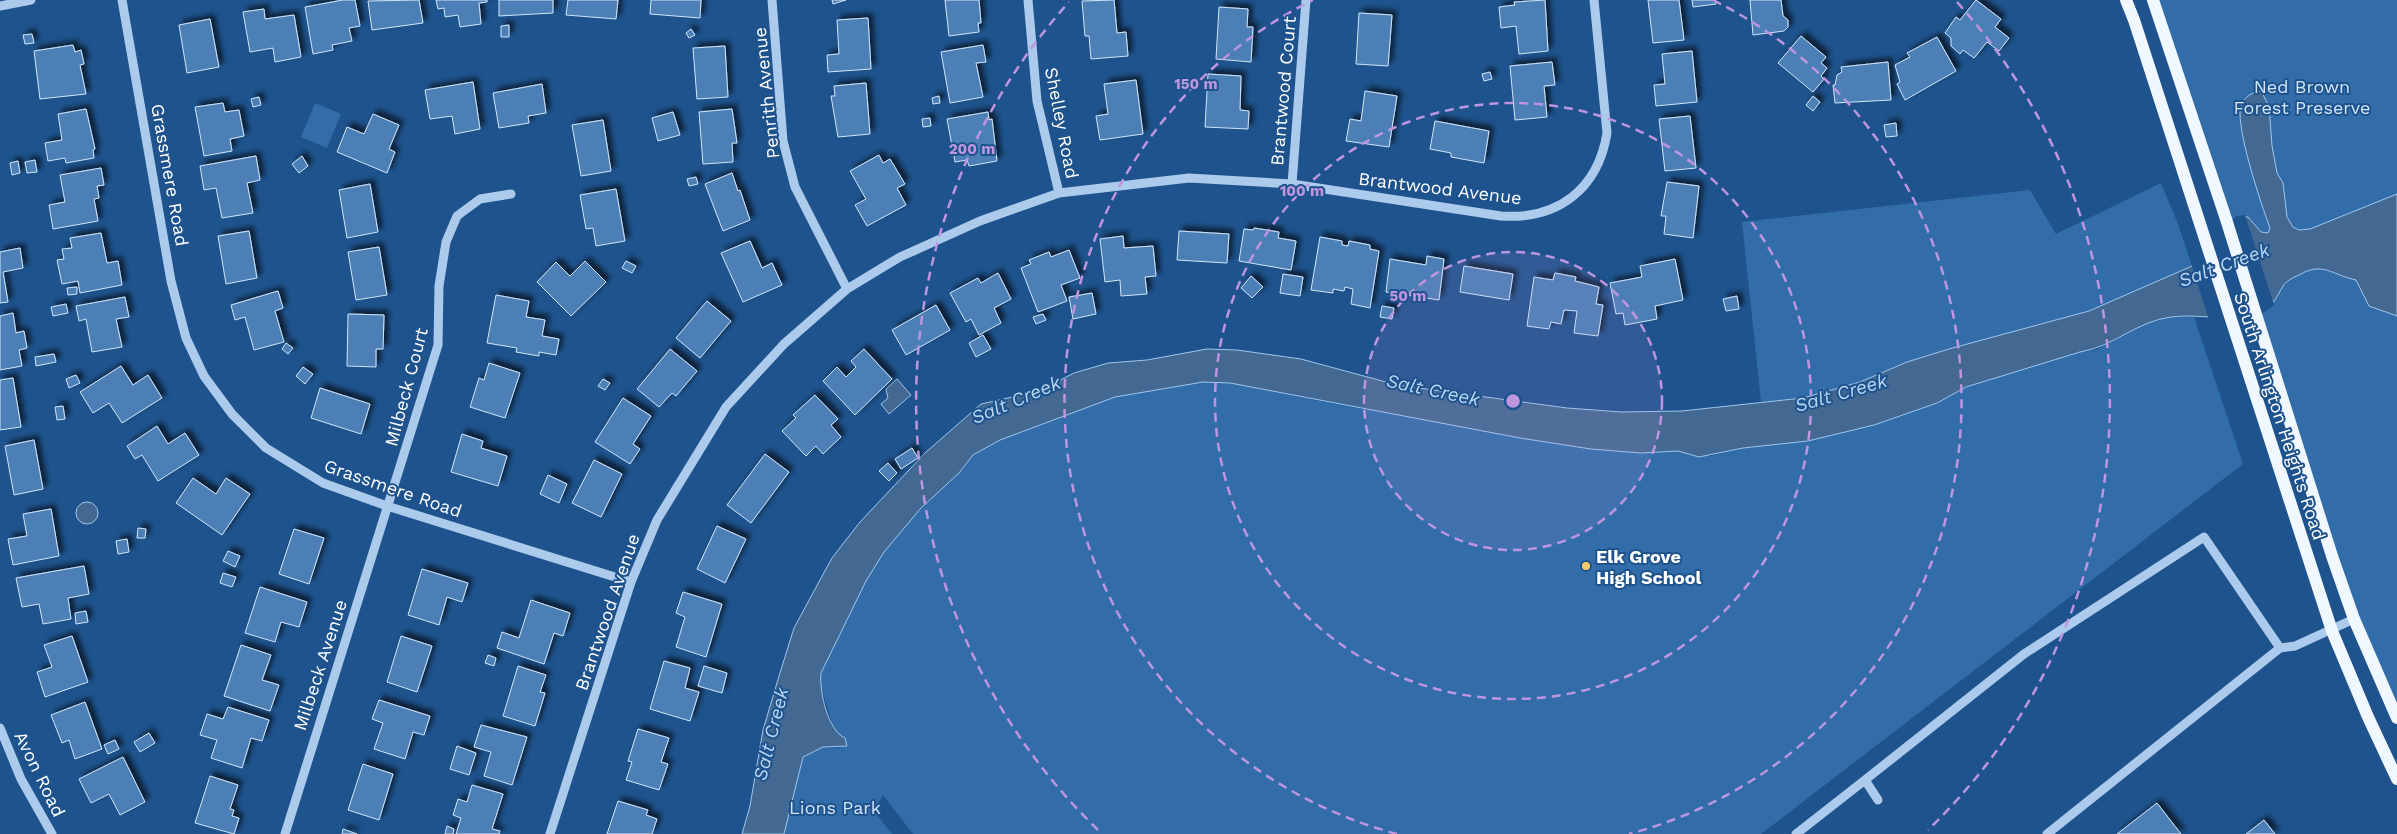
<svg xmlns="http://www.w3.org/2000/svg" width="2397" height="834" viewBox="0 0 2397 834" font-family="'Work Sans',sans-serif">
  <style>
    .green { fill: #326daa }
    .water { fill: #436891; stroke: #9fc7ee }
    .pier { fill: #1e538d }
    .building { fill: #4b7fb6; stroke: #d1e5f9; filter: url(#shadow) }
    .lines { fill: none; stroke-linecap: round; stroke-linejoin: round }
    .minor { stroke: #accbec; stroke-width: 9 }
    .major { stroke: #f1f7ff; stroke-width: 12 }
    .ring { fill: none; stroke: #bd96df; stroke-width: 2.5; stroke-dasharray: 9 6 }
    .poi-dot { fill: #fbcc6b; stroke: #1e538d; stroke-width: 2 }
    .labels { text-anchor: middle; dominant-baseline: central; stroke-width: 4; stroke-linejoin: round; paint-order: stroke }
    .park-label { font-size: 18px; fill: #d1e5f9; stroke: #1e538d }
    .street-label { font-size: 18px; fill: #fff; stroke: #1e538d }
    .poi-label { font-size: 18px; font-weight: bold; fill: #fff; stroke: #1e538d; text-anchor: start }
    .water-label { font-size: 19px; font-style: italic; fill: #b8d5f3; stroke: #1e538d }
    .centre { fill: #bd96df; stroke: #1e538d; stroke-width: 2.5 }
    .ring-label { font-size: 15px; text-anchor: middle; font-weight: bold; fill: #bd96df; stroke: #1e538d; stroke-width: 4; stroke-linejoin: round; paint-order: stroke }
  </style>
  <defs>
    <filter id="shadow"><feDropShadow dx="4.5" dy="-4.5" stdDeviation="2.5" flood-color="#0009"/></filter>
  </defs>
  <rect width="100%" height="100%" fill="#1e538d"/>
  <path class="green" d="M2157,0h240v718l-27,-62z
    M315,103l26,11 -14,34 -26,-11z
    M2161,183l17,41 14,42 -103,45 -140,38 -42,13 -47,20 -57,16 -42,4 -19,-180 288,-32 26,44z
    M2172,317h22l49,147 -482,370h-848l-30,-39 -9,16 18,23h-108l19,-77 20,-10 17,1 -20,-64 1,-11 45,-92 18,-29 37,-44 38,-35 14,-18 27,-15 115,-43 88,-15 27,1 95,19 266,47 50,4 37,-2 11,4 22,1 32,-8 65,-7 66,-16 63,-22 29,-16 114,-35 16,-2 52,-28z"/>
  <path class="water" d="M2261,91l8,15 3,40 5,27 6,10 4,34 6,10 6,3 11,-1 87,-35v122l-28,-10 -13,-26c-24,-5 -33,-19 -57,-5 -5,2 -13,6 -16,11 -6,10 -9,19 -21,25 -30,13 -60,2 -91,6 -34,4 -58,30 -91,35l-114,35 -29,16 -63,22 -66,16 -65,7 -44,9 -21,-6 -37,2 -50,-4 -71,-11 -290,-55 -27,-1 -88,15 -115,43 -27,15 -14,18 -38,35 -37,44 -18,29 -45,92c-2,18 7,58 24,65l2,8 -24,1 -20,10 -19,77h-42l8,-28 13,-76 16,-54 15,-48 20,-37 18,-33 28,-36 65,-69 56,-49 58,-13 35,-18 34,-10 39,-3 60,-11 30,1 64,9 96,26 170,23 55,4 60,-1 121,-13 57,-16 47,-20 42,-13 140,-38 103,-45 22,-7 13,-13 11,-29h10l13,15 7,1 2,-5c-10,-27 -30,-88 -30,-115 0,-13 10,-21 21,-22z
    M897,379l14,16 -22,19 -8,-10 7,-6 -2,-9z
    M76 513a11 11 0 1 1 22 0a11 11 0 1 1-22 0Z"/>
  <path class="pier" d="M2245,215l29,90 -11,8 -28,8 -26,-1 -18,-57 22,-6 11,-12 5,-20 7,-9z"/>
  <path class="building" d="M343,0h12l5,26 -11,2 3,13 -20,4 1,5 -20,4 -8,-47z
    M419,0l4,23 -51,7 -4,-29z
    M436,0h51v2l-8,1 2,21 -21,3 -2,-12 -13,2 -1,-9 -6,1z
    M499,0h54v13l-54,3z
    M568,0h50l-2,19 -50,-4z
    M651,0h50l-1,18 -50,-4z
    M832,0h14l-13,4z
    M945,0h34l2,23h-3l1,9 -30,4z
    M1114,0l3,33 9,-1 2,24 -37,3 -2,-23h-4l-3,-35z
    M1545,0l3,51 -29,3 -3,-28 -15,2 -2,-21 16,-2 -1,-3z
    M1648,0h31l5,40 -31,3z
    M1692,0h23l1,4 -23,3z
    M1750,0h31l2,16 5,4v7l-4,4 -31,4z
    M1976,0l25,19 -6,8 14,11 -10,13 -12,-9 -13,16 -11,-8 -3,4 -9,-8v-8l-6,-5 11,-16 4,3z
    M1219,7l29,2 -1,18h6l-2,35 -35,-3z
    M264,9l1,10 29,-4 7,42 -26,5 -2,-14 -23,4 -7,-40z
    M1359,13l33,2 -4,51 -32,-2z
    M868,18l3,51 -43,3 -1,-17 12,-1 -2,-34z
    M210,19l9,48 -32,6 -8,-48z
    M509,25v12h-8v-11z
    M691,29l4,6 -6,3 -3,-5z
    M32,34l2,9 -9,1 -2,-9z
    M1801,36l25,21 -5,6 6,5 -6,8 3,3 -11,13 -35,-29z
    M1937,37l19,34 -51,29 -8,-16 3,-2 -5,-17 15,-8 -3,-4z
    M73,45l2,7 6,-2 3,14 -4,1 6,29 -46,5 -6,-48z
    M983,45l3,17 -10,1 7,34 -33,6 -9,-51z
    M725,46l3,51 -31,2 -4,-51z
    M1692,51l5,51 -41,4 -2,-21 11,-1 -3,-30z
    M1552,62l3,23 -11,1 3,31 -32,3 -5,-54z
    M1888,62l3,38 -56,3 -2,-18h2l2,-10 5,-3 -1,-5z
    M1490,72l2,7 -8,2 -2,-7z
    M1208,74l33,2 -1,34 9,1 -1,18 -43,-2z
    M1136,80l7,54 -43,6 -4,-24 12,-2 -4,-30z
    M473,82l7,47 -25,5 -3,-18 -22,3 -5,-29z
    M866,83l4,51 -32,3 -7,-41h4l-1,-10z
    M542,84l4,29 -18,3 1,7 -30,5 -6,-35z
    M1365,91l32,5 -8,51 -43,-6 4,-22 11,2z
    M939,96l1,7 -7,1 -1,-6z
    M1813,96l7,6 -7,9 -7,-6z
    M259,97l2,8 -8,2 -2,-8z
    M223,103l2,9 14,-2 5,26 -14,3 2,12 -28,5 -9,-49z
    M86,109l9,40 -2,1 1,8 -28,5 -1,-5 -17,3 -3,-18 17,-3 -4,-26z
    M732,109l5,34h-5l1,19 -30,2 -4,-52z
    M673,112l7,23 -22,6 -6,-23z
    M988,112l1,8 3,-1 5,42 -28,5 -2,-6 -12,2 -8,-43z
    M373,114l26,11 -10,24 6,3 -8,21 -50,-21 10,-25 17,7z
    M1690,116l6,52 -31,3 -6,-52z
    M930,118l1,8 -8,1 -1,-8z
    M603,120l8,51 -30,5 -9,-51z
    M1435,121l54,10 -5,32 -33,-6v-4l-21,-4z
    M1896,123l1,13 -11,1 -2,-12z
    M879,155l4,8 7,-4 15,25 -8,4 9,17 -39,21 -12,-21 11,-6 -16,-28z
    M256,156l4,24 -13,3 6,30 -31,5 -6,-30 -12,2 -4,-24z
    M302,156l6,10 -9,7 -7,-9z
    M35,160l2,12 -10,1 -2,-11z
    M18,161l2,12 -8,2 -2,-12z
    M101,168l3,17 -7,1 2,12 -5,1 4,22 -45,8 -4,-24 16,-3 -5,-27z
    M732,173l6,18 2,-1 10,30 -27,11 -18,-47z
    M696,177l2,7 -9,2 -2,-7z
    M1667,182l32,4 -6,52 -29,-4 2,-18h-5z
    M370,184l8,48 -31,6 -8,-48z
    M616,189l9,52 -29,5 -3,-18 -7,1 -6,-34z
    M1254,228l25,4 -1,6 18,3 -5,29 -52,-9 5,-32 9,1z
    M249,231l8,47 -31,6 -8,-48z
    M1179,231l50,3 -2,29 -50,-3z
    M101,233l6,30 11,-2 4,24 -42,8 -2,-12 -16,3 -5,-24 7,-1 -2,-10 10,-1 -2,-10z
    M1123,236l1,12 29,-2 3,30 -11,1 2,17 -26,2 -1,-16 -15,2 -5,-43z
    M1320,237l22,4v4l6,1 1,-5 21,4v4l9,2 -9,57 -19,-4 2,-15 -8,-2 -1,4 -11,-2v4l-22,-3z
    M750,241l12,27 10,-5 10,22 -39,17 -22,-49z
    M379,247l8,48 -31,5 -8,-48z
    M20,248l3,20 -20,4 5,30 -8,1v-51z
    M1069,250l11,28 -19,7 6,16 -29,11 -17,-44 10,-4 -2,-4 20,-8 2,5z
    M1427,256l17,3 -5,41 -53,-8 4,-33 36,6z
    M1675,259l8,41 -28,6 2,13 -32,6 -2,-12 -7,1 -6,-31 32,-6 -2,-11z
    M585,261l21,21 -35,34 -34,-34 19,-20 14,14z
    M626,261l10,5 -4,7 -10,-5z
    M1464,266l49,8 -4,26 -49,-8z
    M998,273l13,26 -17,9 7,15 -22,12 -8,-16 -5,3 -16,-29 28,-15 3,5z
    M1555,273l21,4 -1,4 24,6 -3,17 7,1 -5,31 -24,-3 3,-22 -13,-1 -3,14 -10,-2 -2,7 -22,-3 7,-49 19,3z
    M1283,274l20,3 -3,19 -20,-3z
    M1251,276l12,11 -11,11 -11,-10z
    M77,287v7l-9,1 -1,-7z
    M278,291l5,17 -8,3 9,31 -30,8 -9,-33 -10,3 -4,-15z
    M1092,293l4,21 -23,5 -4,-22z
    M496,295l33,6 -3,16 19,3 -3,16 17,3 -3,16 -17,-3v4l-23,-4 1,-4 -30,-5z
    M1737,296l2,13 -13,2 -3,-12z
    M125,297l4,20 -13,2 6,28 -30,5 -6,-33 -7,2 -3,-15z
    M707,301l24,20 -31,37 -24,-20z
    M66,304l2,9 -15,3 -2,-9z
    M936,305l14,25 -44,25 -14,-25z
    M1382,306l12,2 -2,11 -12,-2z
    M13,313l3,20 8,-2 3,17 -8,2 3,16 -22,4v-54z
    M348,314l36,1 -1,34h-7v18l-29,-1z
    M1043,314l3,6 -10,4 -3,-7z
    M983,335l8,14 -15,8 -7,-14z
    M286,343l7,5 -5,6 -6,-5z
    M670,349l27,22 -21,25 -4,-3 -13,14 -22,-18z
    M864,349l28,30 -37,36 -32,-34 14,-14 9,10 10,-10 -5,-6z
    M54,354l2,8 -20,4 -1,-9z
    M489,363l31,10 -15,45 -35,-11 9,-29 5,2z
    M121,366l12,19 15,-10 14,23 -40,25 -13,-20 -16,10 -13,-21z
    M303,367l10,7 -8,10 -9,-8z
    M76,375l4,8 -11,5 -3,-9z
    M13,378l8,49 -21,3v-50z
    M603,379l7,4 -5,7 -7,-4z
    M320,388l50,16 -9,30 -50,-16z
    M815,395l23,24 -7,6 10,12 -18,17 -7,-8 -10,10 -24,-25 14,-13 -3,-3z
    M623,398l28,18 -18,28 7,5 -10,15 -35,-22z
    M63,406l2,13 -8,1 -2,-13z
    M157,426l11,18 17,-11 14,22 -41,26 -16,-26 -7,4 -8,-13z
    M462,434l21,7 -2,7 26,8 -9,30 -47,-14z
    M34,440l9,49 -29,6 -9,-49z
    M912,448l6,10 -17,11 -6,-10z
    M765,454l24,18 -38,51 -24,-18z
    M594,460l28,14 -21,43 -29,-14z
    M888,463l9,10 -8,8 -10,-10z
    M548,475l19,9 -8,19 -19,-9z
    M193,478l23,16 10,-16 24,16 -28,41 -46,-32z
    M51,509l8,47 -46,9 -5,-26 19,-3 -4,-22z
    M717,526l29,13 -21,44 -28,-14z
    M138,528l8,1 -1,9h-8z
    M294,529l30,9 -15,46 -30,-10z
    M127,539l2,13 -11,2 -2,-13z
    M228,551l12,5 -5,11 -12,-6z
    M84,566l5,28 -21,4 3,21 -28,5 -4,-20 -17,3 -6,-29z
    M422,569l46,14 -6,19 -15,-5 -8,28 -31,-10z
    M223,573l13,4 -4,10 -12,-4z
    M260,587l47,15 -8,25 -18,-5 -6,20 -30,-9z
    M683,592l39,12 -16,53 -30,-10 9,-30 -9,-4z
    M531,600l39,13 -7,23 -9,-3 -10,31 -47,-16 5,-16 17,6z
    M86,611l2,11 -12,2 -1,-11z
    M72,636l16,46 -43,15 -8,-25 15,-5 -8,-22z
    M401,636l31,10 -15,46 -30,-10z
    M241,645l30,10 -9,25 17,5 -9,26 -46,-15z
    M488,655l8,3 -2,8 -9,-3z
    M664,661l26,7 -5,20 14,4 -9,29 -40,-12z
    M518,666l28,9 -6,17 5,1 -10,33 -32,-10z
    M704,666l23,7 -5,20 -24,-7z
    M379,700l51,16 -6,19 -11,-3 -8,27 -31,-10 9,-26 -11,-4z
    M85,702l17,47 -27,10 -6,-19 -7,3 -11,-28z
    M228,707l41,13 -7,21 -11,-3 -9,30 -31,-10 6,-18 -17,-5 7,-21 16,5z
    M481,725l46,12 -15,48 -28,-9 7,-24 -17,-5z
    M638,729l31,9 -8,24 7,2 -9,26 -33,-10 6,-18 -4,-1z
    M149,733l6,10 -15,9 -6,-10z
    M115,740l4,9 -11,5 -4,-9z
    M457,746l19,7 -7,22 -19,-6z
    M123,757l22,45 -25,13 -11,-21 -18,9 -12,-24z
    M363,764l30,10 -14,46 -31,-10z
    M210,776l28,9 -8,24 4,1 -2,6 7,2 -5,16 -39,-11z
    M472,785l31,9 -11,35 8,2 -1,3h-43l5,-16 -8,-3 5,-16 9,3z
    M618,801l30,9 -2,5 11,4 -5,15h-45z
    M2157,803l24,31h-64z
    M2264,820l11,14h-29z
    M447,826l7,3 -1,5h-8z
    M343,829l14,5h-15z"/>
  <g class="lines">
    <path class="minor" d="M122,0l49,281 15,57 18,38 28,38 34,34 57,35 64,23 244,76
      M772,0l11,141 12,46 52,102
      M1028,0l9,101 22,92
      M0,6l31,-6
      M1292,184l14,-184
      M0,728l21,51 31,55
      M1878,800l-13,-20 159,-126 180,-117 76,111
      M285,834l153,-489 1,-59 7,-44 11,-26 23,-17 31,-5
      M550,834l81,-252 26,-62 69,-113 58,-63 63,-55 53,-32 80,-36 79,-28 130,-15 103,6 209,32c57,4 97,-27 106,-83l-13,-133
      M1796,834l69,-54
      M2047,834l233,-186 15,-2 59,-27"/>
    <path class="major" d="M2126,0l8,20 198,611 36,86 29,62
      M2153,0l73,219 106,337 22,63 43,99"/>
  </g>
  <circle cx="1513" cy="401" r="149" fill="#bd96df" fill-opacity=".12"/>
  <g class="ring">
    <circle cx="1513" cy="401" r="149"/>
    <circle cx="1513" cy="401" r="298"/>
    <path d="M1397 834A448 448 0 0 1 1313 0M1713 0A448 448 0 0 1 1629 834"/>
    <path d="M1098 830A597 597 0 0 1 1069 2M1957 2A597 597 0 0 1 1928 830"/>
  </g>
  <circle class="poi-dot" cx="1586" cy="566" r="5"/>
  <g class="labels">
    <g class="park-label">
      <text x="2302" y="86">Ned Brown<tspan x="2302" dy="21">Forest Preserve</tspan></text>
      <text x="835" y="807">Lions Park</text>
    </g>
    <g class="street-label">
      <text transform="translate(1283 91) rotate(-85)">Brantwood Court</text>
      <text transform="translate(766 93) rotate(-96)">Penrith Avenue</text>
      <text transform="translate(1062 123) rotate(79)">Shelley Road</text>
      <text transform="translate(170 175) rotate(80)">Grassmere Road</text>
      <text transform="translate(1440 188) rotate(7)">Brantwood Avenue</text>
      <text transform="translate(406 387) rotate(-75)">Milbeck Court</text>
      <text transform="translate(2280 416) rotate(72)">South Arlington Heights Road</text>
      <text transform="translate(393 488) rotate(19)">Grassmere Road</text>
      <text transform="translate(607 612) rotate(-71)">Brantwood Avenue</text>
      <text transform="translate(320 665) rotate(-72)">Milbeck Avenue</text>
      <text transform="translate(40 774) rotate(64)">Avon Road</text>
    </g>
    <g class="poi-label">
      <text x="1596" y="556">Elk Grove<tspan x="1596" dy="21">High School</tspan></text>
    </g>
    <g class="water-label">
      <text transform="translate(2224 265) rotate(-20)">Salt Creek</text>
      <text transform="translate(1433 390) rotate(12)">Salt Creek</text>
      <text transform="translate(1841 393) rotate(-16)">Salt Creek</text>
      <text transform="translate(1016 400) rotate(-23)">Salt Creek</text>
      <text transform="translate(771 734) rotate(-76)">Salt Creek</text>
    </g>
  </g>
  <circle cx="1513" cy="401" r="8" class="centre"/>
  <g class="ring-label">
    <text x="1196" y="89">150 m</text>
    <text x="972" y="154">200 m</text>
    <text x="1302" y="196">100 m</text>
    <text x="1408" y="301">50 m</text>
  </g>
</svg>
